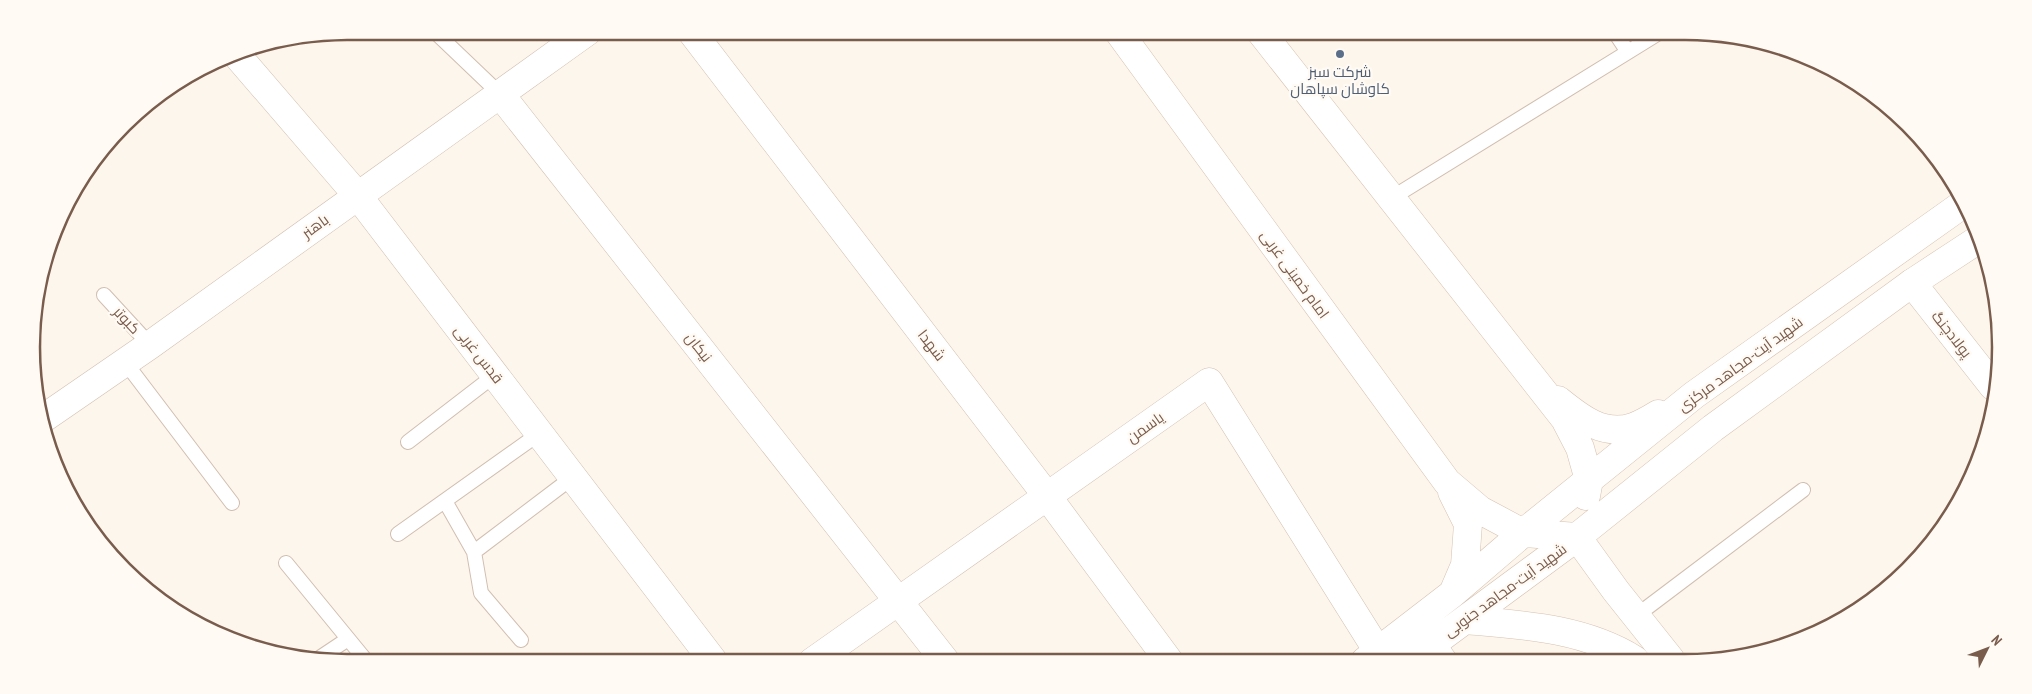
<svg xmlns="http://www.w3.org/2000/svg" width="2032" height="694" viewBox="0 0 2032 694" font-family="'PT Sans Narrow',Cairo,sans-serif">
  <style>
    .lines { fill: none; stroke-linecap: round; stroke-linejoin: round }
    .service-casing { stroke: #d1beb0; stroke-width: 16 }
    .minor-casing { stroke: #d1beb0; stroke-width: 29 }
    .tertiary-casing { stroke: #d1beb0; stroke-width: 29 }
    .secondary-casing { stroke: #d6c0b0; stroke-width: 29 }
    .service { stroke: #fff; stroke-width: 14 }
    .minor { stroke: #fff; stroke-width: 28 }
    .tertiary { stroke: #fff; stroke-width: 28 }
    .secondary { stroke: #fff; stroke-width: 28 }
    .service-dot { fill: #5c6f8a; stroke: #fffaf3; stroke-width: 2 }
    .labels { text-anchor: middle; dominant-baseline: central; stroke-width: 4.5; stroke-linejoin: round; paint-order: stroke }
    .service-label { font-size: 15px; fill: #4e5e75; stroke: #fffaf3 }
    .street-label { font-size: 15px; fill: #7a5c4d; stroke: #fffaf3 }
    .rim { fill: none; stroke: #7a5c4d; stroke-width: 2.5 }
  </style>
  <rect width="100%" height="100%" fill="#fdf6ec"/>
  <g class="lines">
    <defs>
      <path id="service" d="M434,31l66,63
        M1614,31l14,21
        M1390,199l272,-168
        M104,295l46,50
        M125,362l107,141
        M408,442l87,-67
        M445,501l29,51 7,41 40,47
        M398,534l142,-101
        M474,552l99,-75
        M286,563l82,100
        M1636,616l167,-126
        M318,659l30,-20"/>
      <path id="minor" d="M691,31l356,465 122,165
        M500,94l446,568
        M1912,283l81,103
        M1431,644l12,17
        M812,662l397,-280 175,279"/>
      <path id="tertiary" d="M235,53l123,143 356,466
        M41,420l109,-75 438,-314"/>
      <path id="secondary" d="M1118,31l329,451 33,28 43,23 54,4 39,54 55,69
        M1260,31l305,388 15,29 9,32 -3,16
        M1558,400c21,17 45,37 75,27 8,-3 17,-8 25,-13
        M1452,492l16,32 -3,41 -12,28
        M1465,620c58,5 119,8 170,40
        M1365,661l87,-67 71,-61 171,-138 269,-191
        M1409,661l168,-124 136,-109 199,-145 64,-42"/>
    </defs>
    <use href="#service" class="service-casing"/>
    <use href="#minor" class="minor-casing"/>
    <use href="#tertiary" class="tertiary-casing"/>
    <use href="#secondary" class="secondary-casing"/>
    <use href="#service" class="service"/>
    <use href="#minor" class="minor"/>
    <use href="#tertiary" class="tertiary"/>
    <use href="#secondary" class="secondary"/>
  </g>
  <circle class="service-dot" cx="1340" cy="54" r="5"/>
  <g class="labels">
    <g class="service-label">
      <text x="1340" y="71">شرکت سبز<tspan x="1340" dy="17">کاوشان سپاهان</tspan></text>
    </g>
    <g class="street-label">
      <text transform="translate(315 226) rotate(-36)">باهنر</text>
      <text transform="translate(1295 274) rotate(54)">امام خمینی غربی</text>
      <text transform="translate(127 320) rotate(47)">کبوتر</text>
      <text transform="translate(1952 334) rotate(52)">پولادچنگ</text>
      <text transform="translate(932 345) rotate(52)">شهدا</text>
      <text transform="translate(699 347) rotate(52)">نیکان</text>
      <text transform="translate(479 354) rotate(52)">قدس غربی</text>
      <text transform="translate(1740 364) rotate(-36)">شهید آیت-مجاهد مرکزی</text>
      <text transform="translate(1145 427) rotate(-35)">یاسمن</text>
      <text transform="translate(1505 590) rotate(-36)">شهید آیت-مجاهد جنوبی</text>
    </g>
  </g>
  <path d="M0 0H2032V694H0ZM347 40H1685A307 307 0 0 1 1992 347V347A307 307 0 0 1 1685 654H347A307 307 0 0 1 40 347V347A307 307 0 0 1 347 40Z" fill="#fffaf3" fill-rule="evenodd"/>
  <path class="rim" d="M347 40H1685A307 307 0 0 1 1992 347V347A307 307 0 0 1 1685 654H347A307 307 0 0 1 40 347V347A307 307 0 0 1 347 40Z"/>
  <g transform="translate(1987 649) rotate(48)" stroke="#fffaf3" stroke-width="4" paint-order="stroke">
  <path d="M0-4L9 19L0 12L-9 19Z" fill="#7a5c4d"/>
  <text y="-8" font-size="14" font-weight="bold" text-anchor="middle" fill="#7a5c4d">N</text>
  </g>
</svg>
